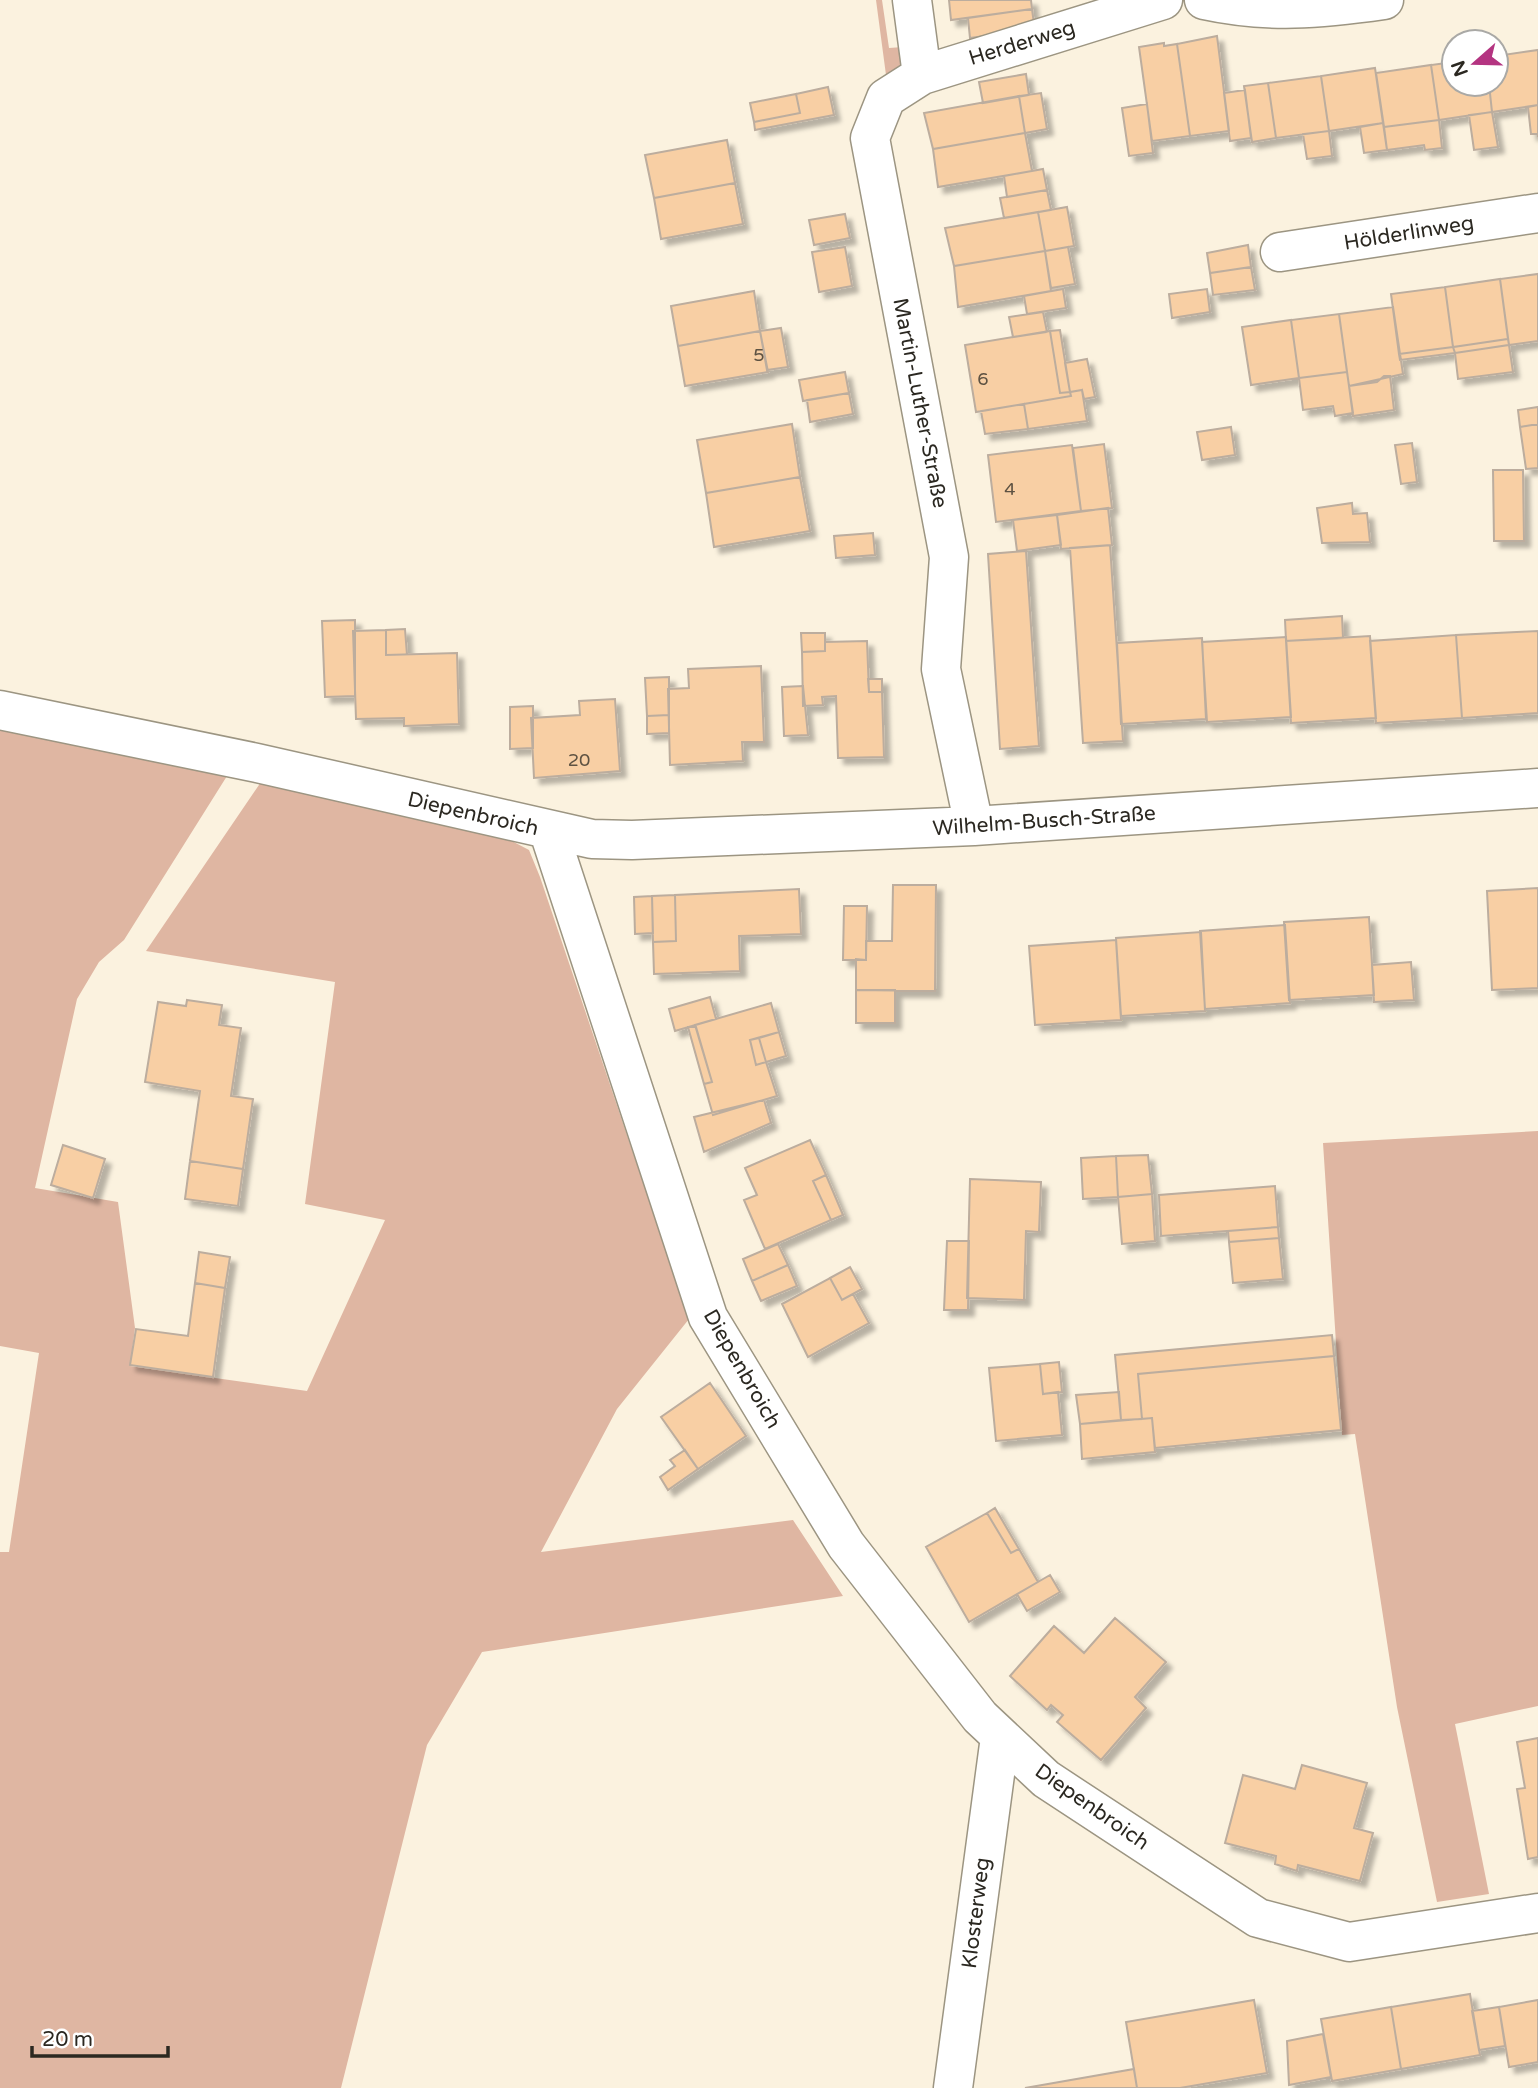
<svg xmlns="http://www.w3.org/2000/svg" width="1538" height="2088" viewBox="0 0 1538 2088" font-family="'Varela Round',sans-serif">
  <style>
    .green { fill: #dfb6a2 }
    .building { fill: #f8cfa4; stroke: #bcad9e; stroke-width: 2; filter: url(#shadow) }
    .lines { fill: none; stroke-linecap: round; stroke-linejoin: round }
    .minor-casing { stroke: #9c9582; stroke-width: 41 }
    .minor { stroke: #fff; stroke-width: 38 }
    .labels { text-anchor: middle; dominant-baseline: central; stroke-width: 5; stroke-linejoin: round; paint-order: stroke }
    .number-label { font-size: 18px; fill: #5e5242 }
    .street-label { font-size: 21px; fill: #2b2821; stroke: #fff }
  </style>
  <defs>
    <filter id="shadow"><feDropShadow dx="6" dy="6" stdDeviation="2" flood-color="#0004"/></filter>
  </defs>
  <rect width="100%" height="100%" fill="#fbf2df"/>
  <path class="green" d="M876,0h6l7,48 14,-1 1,14 -8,11 -10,3z
    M0,726l227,50 -103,164 -25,22 -22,37 -42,189 83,14 17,126 -5,38 177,25 78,-171 -80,-16 30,-222 -189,-31 115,-169 241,54 27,14 11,27 149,442 -72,90 -76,143 252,-32 50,76 -361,56 -55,93 -86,343h-341v-536h9l30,-199 -39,-7z
    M1538,1131v575l-83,18 34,170 -52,8 -40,-195 -42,-273 -13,1 -19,-292z"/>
  <path class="building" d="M949,0h82l1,9 -81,11z
    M1032,9l2,15 -20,8 -44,6 -2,-20z
    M1217,36l12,95 -39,5 -13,-92z
    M1164,43v3l13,-2 13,92 -38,5 -13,-94z
    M1538,50v55l-46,7 -3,-28h7v-28z
    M1454,62v22h35l3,28 -53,8 -8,-55z
    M1431,65l8,55 -55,7 -8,-54z
    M1375,68l8,55 -54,8 -8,-55z
    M1026,74l3,21 -46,8 -4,-21z
    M1321,76l8,55 -53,7 -8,-55z
    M1268,83l8,55 -24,4 -8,-56z
    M828,87l6,28 -79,15 -1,-8 46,-9 -4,-19z
    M1245,90l6,48 -21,3 -6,-48z
    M1041,93l6,36 -22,4 -6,-37z
    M796,94l4,19 -46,9 -4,-19z
    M1019,96l6,37 -92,16 -9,-36z
    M1147,104l6,49 -24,3 -7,-48z
    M1538,105v32v-3h-7l-3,-27z
    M1492,112l6,35 -24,3 -5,-35z
    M1439,120l3,28 -17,2 -1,-5 -37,5 -3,-23z
    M1383,123l4,27 -23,3 -4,-26z
    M1329,131l3,25 -25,3 -4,-25z
    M1025,133l7,38 -94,16 -5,-38z
    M727,140l8,43 -81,15 -9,-43z
    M1043,169l4,21 -40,7 -3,-21z
    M735,183l8,41 -82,15 -7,-41z
    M1047,190l4,20 -47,8 -4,-20z
    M1067,207l7,39 -29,5 -7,-39z
    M1038,212l7,39 -91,15 -9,-38z
    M845,214l5,24 -36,7 -5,-25z
    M1248,245l3,22 -41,6 -3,-20z
    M845,247l7,39 -33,6 -7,-40z
    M1068,247l7,37 -24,4 -6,-37z
    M1045,251l6,40 -93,16 -4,-41z
    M1251,267l4,23 -42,5 -3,-22z
    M1538,274v67l-29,4 -9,-66z
    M1500,279l8,60 -55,8 -8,-60z
    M1445,287l8,60 -54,7 -8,-60z
    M1063,289l3,19 -39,6 -3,-18z
    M1207,289l3,23 -38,6 -3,-24z
    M754,291l6,40 -82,15 -7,-40z
    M1393,307l10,67 -54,12 -10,-72z
    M1043,312l4,20 -34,5 -4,-20z
    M1339,314l8,58 -48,6 -8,-58z
    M1291,320l8,58 -48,7 -9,-58z
    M781,328l7,39 -21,3 -7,-39z
    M1060,330l10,62 -10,1 -10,-62z
    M760,331l8,41 -83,14 -7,-40z
    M1050,331l10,62 10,-1 1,4 -95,16 -11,-67z
    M1508,339l1,6 -54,8 -2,-6z
    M1509,345l4,27 -55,7 -3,-26z
    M1453,347l2,6 -55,7 -1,-6z
    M1087,359l8,38 -11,2 -2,-9 -12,2 -5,-29z
    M845,372l4,21 -46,8 -4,-21z
    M1347,372l6,41 -18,3 -2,-10 -30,4 -4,-32z
    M1384,376h6l4,34 -41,6 -4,-30 28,-4z
    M1082,390l5,31 -59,8 -4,-25 47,-8 -1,-4z
    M849,393l4,21 -43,8 -3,-22z
    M1024,404l4,25 -43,5 -4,-23z
    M1538,407v17l-18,3 -2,-17z
    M792,424l8,53 -94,16 -9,-53z
    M1538,424v44l-12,1 -6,-42z
    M1231,427l4,28 -33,5 -5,-28z
    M1412,443l5,39 -16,2 -6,-39z
    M1104,444l8,64 -31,3 -8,-63z
    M1072,445l9,66 -85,11 -8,-67z
    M1493,470h30l1,71h-30z
    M800,477l10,54 -96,16 -8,-54z
    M1352,503l1,11 14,-1 3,29 -48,1 -5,-35z
    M1108,508l4,37 -51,4 -4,-34z
    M1057,515l4,30 -44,6 -4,-31z
    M873,533l2,22 -39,3 -2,-22z
    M1110,545l13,196 -40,2 -13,-195z
    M1026,551l13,195 -39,3 -12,-195z
    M1342,616l1,22 -57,3 -1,-21z
    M355,620v76l-30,1 -3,-76z
    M405,629l2,26h-21v-25z
    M386,630v25l71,-2 2,71 -55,2v-8l-48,1 -3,-88z
    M1538,631v82l-76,5 -6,-83z
    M801,633h24v18l-23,1z
    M1456,635l6,83 -86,5 -6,-82z
    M1370,636l6,82 -85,5 -5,-82z
    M1286,637l5,80 -84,5 -5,-80z
    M1202,638l4,81 -85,5 -4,-81z
    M867,641l2,51h13l2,65 -46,1 -2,-62 -14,1 1,8 -20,1 -1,-54 23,-1v-9z
    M761,666l3,76h-22l1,19 -73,4 -2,-76 21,-1 -1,-19z
    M669,677v38l-22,1 -2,-38z
    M868,679h14v13h-13z
    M803,686l5,49 -24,1 -2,-49z
    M615,699l5,72 -86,7 -3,-60 49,-3 -1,-14z
    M533,706v42l-23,1v-42z
    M669,715v18l-22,1v-18z
    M893,885h43l-1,106 -79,-1v-31l10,1v-19h26z
    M1538,888v100l-46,2 -5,-99z
    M799,889l2,45 -62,2 1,35 -86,3 -1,-32 23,-1 -1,-46z
    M675,895l1,46 -23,1 -1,-46z
    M652,896l1,37 -18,1 -1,-37z
    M844,906h23l-1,54h-23z
    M1369,917l5,78 -85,5 -5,-78z
    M1285,925l5,78 -85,6 -5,-78z
    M1201,932l4,79 -84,5 -5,-78z
    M1116,940l5,80 -86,5 -6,-79z
    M1411,962l3,38 -40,2 -2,-37z
    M856,990h39v33h-39z
    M710,997l6,22 -41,12 -6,-22z
    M187,1000l35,5 -3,20 22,3 -10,68 22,3 -10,70 -53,-8 10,-70 -55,-9 13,-80 28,4z
    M771,1003l8,29 -29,8 6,25 10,-3 11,34 -64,19 -9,-31 8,-2 -17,-57z
    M688,1027h8l16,55 -8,2z
    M779,1032l7,24 -20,6 -7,-24z
    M759,1038l7,24 -10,3 -6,-25z
    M764,1100l7,23 -67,29 -10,-35z
    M810,1140l16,35 -13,6 18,39 -66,29 -21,-49 13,-5 -12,-27z
    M63,1145l42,14 -12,39 -42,-13z
    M1148,1155l4,39 -34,3 -2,-41z
    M1116,1156l2,41 -35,2 -2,-41z
    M190,1161l53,8 -5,37 -53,-7z
    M826,1175l17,40 -12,5 -18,-39z
    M970,1179l71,3 -2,50 -13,-1 -2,69 -57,-2z
    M1275,1186l3,41 -117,9 -2,-41z
    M1152,1194l3,47 -33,3 -4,-47z
    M1278,1227l1,11 -50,4 -1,-11z
    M1279,1238l4,41 -50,4 -4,-41z
    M947,1241h22l-1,69h-24z
    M778,1244l10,21 -36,16 -9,-22z
    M199,1252l31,5 -5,31 -30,-5z
    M788,1265l9,21 -36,15 -9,-20z
    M850,1267l12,22 -20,11 -12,-22z
    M830,1278l12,22 11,-6 16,29 -61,34 -26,-53z
    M195,1283l30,5 -12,89 -83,-12 6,-36 52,7z
    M1332,1335l2,21 -196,18 4,45 -21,1 -6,-65z
    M1334,1356l7,74 -186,18 -3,-30 -10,1 -4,-45z
    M1059,1362l3,30 -19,2 -3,-30z
    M1040,1364l3,30 15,-2 4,43 -66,6 -7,-73z
    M710,1383l36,53 -48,33 -37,-52z
    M1119,1392l2,28 -41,4 -4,-29z
    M1152,1418l3,34 -73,7 -2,-35z
    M685,1450l13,19 -30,21 -8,-13 15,-11 -5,-6z
    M995,1508l24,41 -8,4 -24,-40z
    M987,1513l24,40 8,-4 19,33 -69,40 -43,-75z
    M1050,1575l10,17 -33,19 -10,-17z
    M1115,1618l51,44 -31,35 11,11 -45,52 -44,-38 6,-7 -12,-10 -4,5 -37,-34 44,-50 30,27z
    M1538,1738v119l-10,2 -11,-70 8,-1 -8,-46z
    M1302,1765l65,18 -13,45 19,5 -13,48 -62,-16 -1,6 -22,-7 1,-8 -51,-13 18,-68 52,14z
    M1470,1994l10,61 -79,14 -10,-62z
    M1254,2000l13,73 -87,15h-43l-11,-66z
    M1538,2000v62l-29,5 -10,-60z
    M1391,2007l10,62 -69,12 -11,-62z
    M1499,2007l6,39 -26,4 -7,-39z
    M1323,2034l8,43 -42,8 -2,-44z
    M1134,2069l3,19h-112z"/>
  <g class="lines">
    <defs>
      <path id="minor" d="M912,0l10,75 -36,23 -16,40 79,419 -8,112 33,157
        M1204,0c64,14 117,9 180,0
        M922,75l241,-75
        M1280,252l258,-39
        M0,710l257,53 335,76 40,1 342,-14 564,-38
        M549,832l159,485 138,228 134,172 66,62 212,139 91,24 189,-29
        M953,2088l47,-351"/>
    </defs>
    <use href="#minor" class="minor-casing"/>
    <use href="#minor" class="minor"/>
  </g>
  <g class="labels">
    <g class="number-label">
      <text x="759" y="355">5</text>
      <text x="983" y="379">6</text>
      <text x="1010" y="489">4</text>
      <text x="579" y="760">20</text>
    </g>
    <g class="street-label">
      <text transform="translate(1022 43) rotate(-17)">Herderweg</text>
      <text transform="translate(1409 233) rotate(-9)">Hölderlinweg</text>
      <text transform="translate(920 403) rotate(79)">Martin-Luther-Straße</text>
      <text transform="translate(473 814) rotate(13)">Diepenbroich</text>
      <text transform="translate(1044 821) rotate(-4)">Wilhelm-Busch-Straße</text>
      <text transform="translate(742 1369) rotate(60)">Diepenbroich</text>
      <text transform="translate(1092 1807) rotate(35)">Diepenbroich</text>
      <text transform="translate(976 1913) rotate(-83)">Klosterweg</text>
    </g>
  </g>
  <g transform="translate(1475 63) rotate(250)"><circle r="33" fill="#ffffff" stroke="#aaa9a6" stroke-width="2"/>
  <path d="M0-5L12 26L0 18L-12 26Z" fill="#b43481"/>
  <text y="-10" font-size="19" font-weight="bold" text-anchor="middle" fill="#2b2821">N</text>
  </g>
  <path d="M32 2046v10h136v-10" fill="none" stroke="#2b2821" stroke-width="3.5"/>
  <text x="42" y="2046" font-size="21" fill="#2b2821" stroke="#ffffff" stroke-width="5" paint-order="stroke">20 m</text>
</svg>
